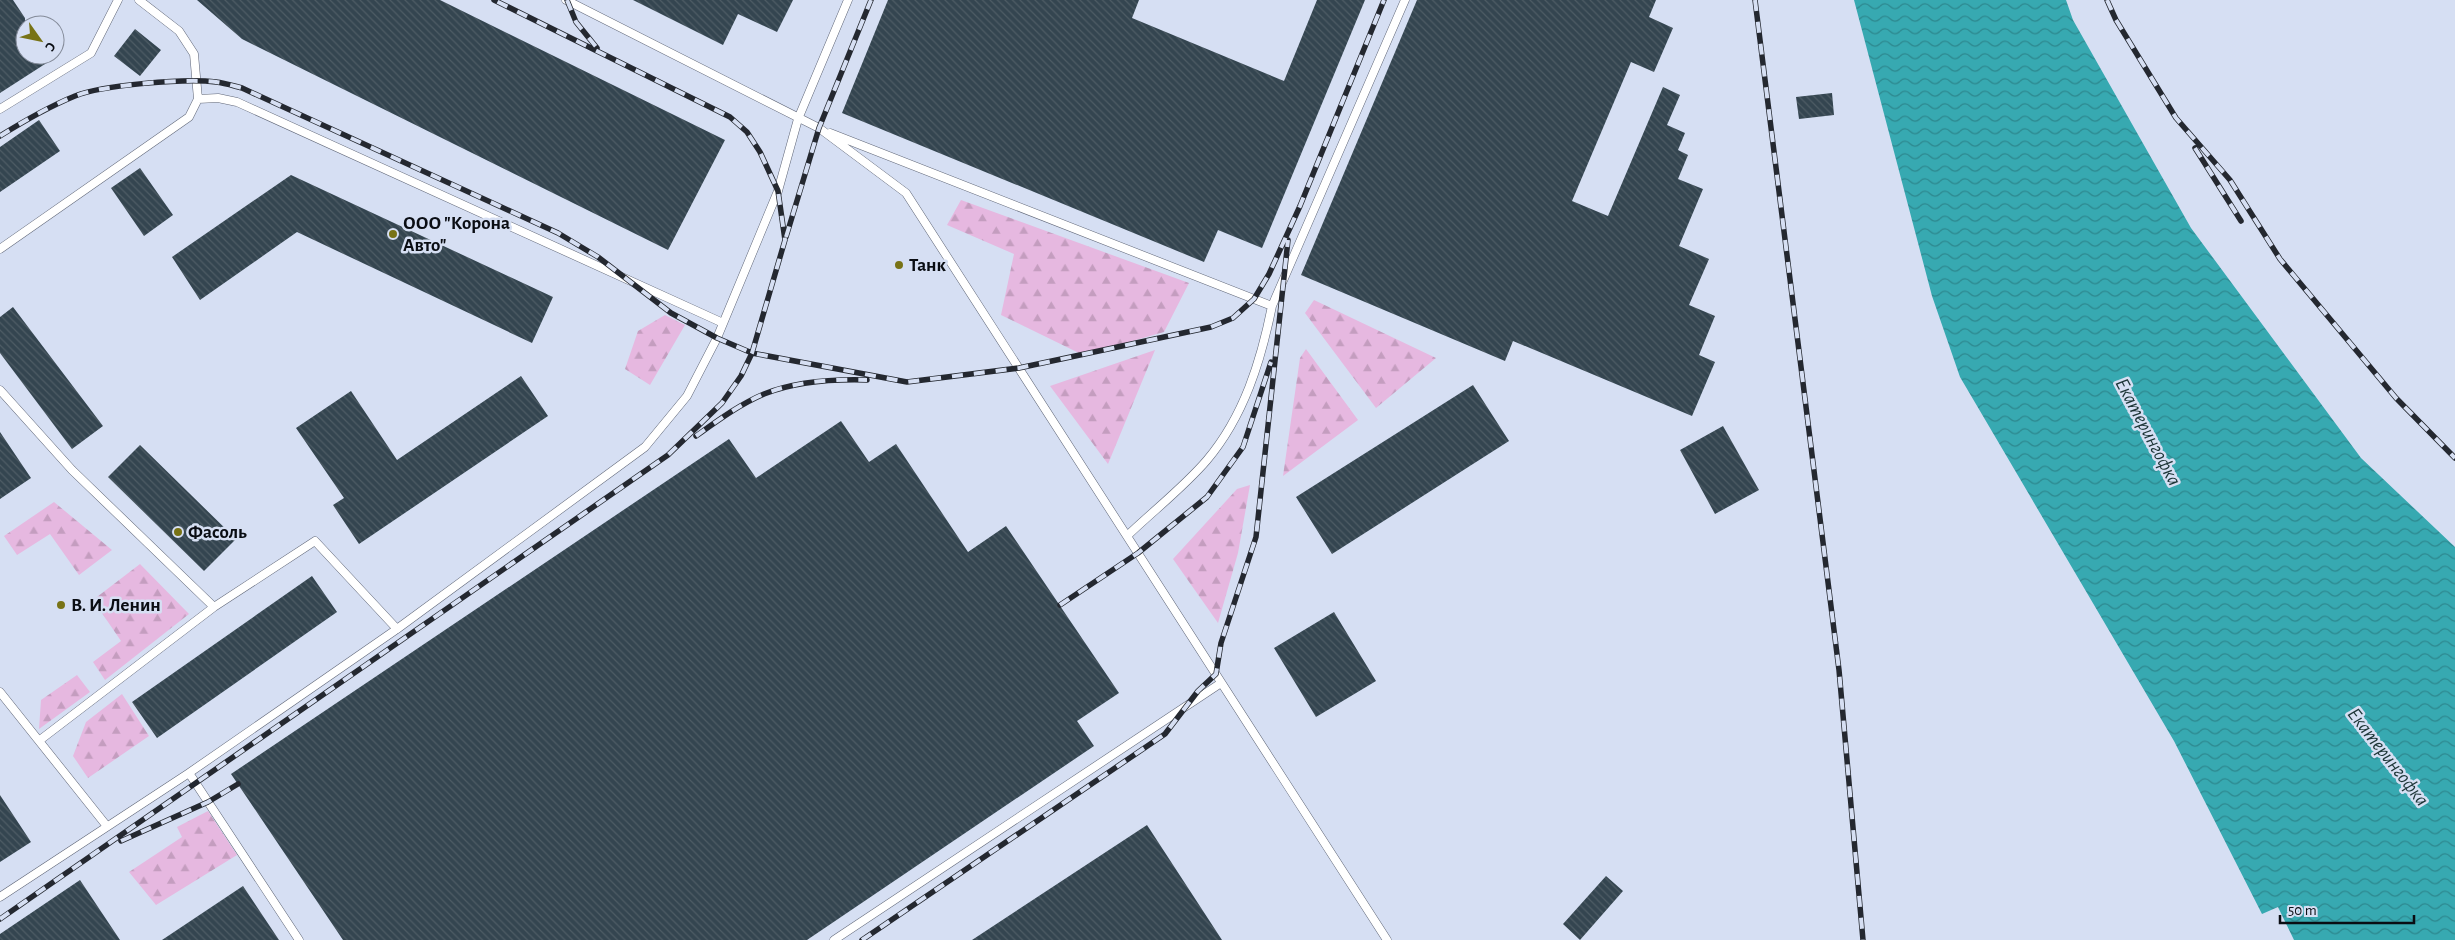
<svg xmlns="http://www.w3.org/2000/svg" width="2455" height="940" viewBox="0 0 2455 940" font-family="'Alegreya Sans',sans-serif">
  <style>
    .forest { fill: url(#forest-firs) }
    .water { fill: url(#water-waves) }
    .building { fill: url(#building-back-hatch) }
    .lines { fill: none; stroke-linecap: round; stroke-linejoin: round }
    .service-casing { stroke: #606778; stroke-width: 9 }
    .service { stroke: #fff; stroke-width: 8 }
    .rail-casing { stroke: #242830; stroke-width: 5.5 }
    .rail { stroke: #d6dff3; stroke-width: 4; stroke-dasharray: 11; stroke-linecap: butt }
    .poi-dot { fill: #787316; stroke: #d6dff3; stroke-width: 2 }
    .labels { text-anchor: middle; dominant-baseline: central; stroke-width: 5; stroke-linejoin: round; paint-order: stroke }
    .poi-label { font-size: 19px; font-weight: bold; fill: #0a0d13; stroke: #d6dff3; text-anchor: start }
    .water-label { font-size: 20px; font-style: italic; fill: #1c3436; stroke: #d6dff3 }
  </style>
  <defs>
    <pattern id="forest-firs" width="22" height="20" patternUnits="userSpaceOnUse" patternTransform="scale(1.25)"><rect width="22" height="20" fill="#e6b8e0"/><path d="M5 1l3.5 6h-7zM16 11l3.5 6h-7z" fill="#c49dbf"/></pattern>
    <pattern id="water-waves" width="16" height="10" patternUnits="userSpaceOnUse" patternTransform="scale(1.25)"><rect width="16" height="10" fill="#37a9b1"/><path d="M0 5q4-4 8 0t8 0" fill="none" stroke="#2d888f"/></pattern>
    <pattern id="building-back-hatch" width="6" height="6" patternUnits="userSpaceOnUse" patternTransform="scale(1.25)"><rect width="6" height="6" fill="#344550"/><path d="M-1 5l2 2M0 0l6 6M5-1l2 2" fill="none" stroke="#4e5c65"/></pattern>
  </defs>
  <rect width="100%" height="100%" fill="#d6dff3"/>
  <path class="forest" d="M961,200l228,83 -25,49 -81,23 -82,-40 13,-61 -67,-29z
    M1314,300l122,58 -60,50 -71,-95z
    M665,315l20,10 -35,60 -25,-16 13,-38z
    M1306,349l52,71 -75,56 17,-118z
    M1155,350l-47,114 -58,-78z
    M1250,485l-12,68 -20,70 -45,-64 64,-70z
    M54,502l58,48 -33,25 -29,-41 -33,21 -13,-19z
    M140,564l49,50 -84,66 -12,-18 28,-21 -28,-41z
    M77,675l13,17 -51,37 2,-29z
    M122,694l27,42 -61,42 -15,-22 13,-34z
    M208,811l29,44 -81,50 -27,-33 53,-35 -5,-10z"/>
  <path class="water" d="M1854,0h212l7,20 118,208 170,230 94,89v393h-161l-16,-33 -16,7 -88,-173 -214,-364 -28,-81z"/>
  <path class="building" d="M0,0h13l12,18v37h34l-59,38z
    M197,0h243l285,140 -57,110 -426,-211z
    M633,0h160l-16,32 -39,-18 -15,31z
    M888,0h251l-7,18 152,63 33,-81h48l-103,248 -44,-18 -14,32 -362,-149z
    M1417,0h239l-7,17 24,11 -19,44 -23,-10 -59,139 36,15 55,-129 17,8 -13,30 18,8 -7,17 10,5 -10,24 25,10 -24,57 30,13 -20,46 26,11 -16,39 16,7 -23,54 -179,-75 -8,20 -204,-86z
    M135,29l26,21 -21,26 -26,-20z
    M1832,93l2,22 -35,4 -3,-22z
    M39,120l21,31 -60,41v-45z
    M140,168l33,47 -29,21 -33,-48z
    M291,175l262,122 -21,46 -235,-111 -97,68 -28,-43z
    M13,307l90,119 -31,23 -72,-96v-36z
    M521,376l27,40 -189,128 -26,-39 11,-7 -48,-70 55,-37 46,69z
    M1473,385l36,56 -177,113 -36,-57z
    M841,421l28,41 27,-18 72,108 38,-26 113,167 -42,28 17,25 -287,194h-464l-112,-166 498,-335 27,39z
    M1723,426l36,64 -44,24 -35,-64z
    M0,432l31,46 -31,21z
    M140,445l96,94 -32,32 -96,-94z
    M312,576l25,36 -180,126 -25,-36z
    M1334,612l42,69 -60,36 -42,-69z
    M0,795l31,47 -31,20z
    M1147,825l75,115h-250z
    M1606,876l17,15 -43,49 -17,-16z
    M80,880l40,60h-120v-6z
    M243,886l36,54h-117z"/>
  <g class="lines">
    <defs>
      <path id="service" d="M139,0l40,31 15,23 4,45
        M566,0l253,128 87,65 481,747
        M0,109l91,-56 27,-53
        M830,133l442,173
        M0,249l189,-132 9,-18 20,-1 19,4 486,221
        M0,390l72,80 142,137 101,-66 82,88
        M1127,536c26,-25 57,-49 80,-76 37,-44 54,-99 65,-154l133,-306
        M0,692l106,133
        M40,740l174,-133
        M189,773l110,167
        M0,897l189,-124 208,-144 248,-182 42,-51 30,-58 61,-147 20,-72 50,-119
        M834,940l387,-257"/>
    </defs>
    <use href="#service" class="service-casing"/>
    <use href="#service" class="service"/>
    <defs>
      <path id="rail" d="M567,0l9,22 21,26
        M1755,0l84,670 24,270
        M2107,0l9,20 60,98 54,62 50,79 116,139 59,60
        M0,136c24,-15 48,-29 75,-40 27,-11 111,-18 141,-14 9,1 18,4 26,6l316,145 40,24 73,56 46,25 35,15 155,29 112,-14 192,-41 22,-9 21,-19 15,-25 31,-68 84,-206
        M2195,148l46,73
        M786,237l33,-109 52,-128
        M696,436c21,-15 44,-32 68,-42 33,-13 69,-15 103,-14
        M1060,605l78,-52 69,-56 36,-50 28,-85
        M121,841l87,-39 30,-18
        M0,919l668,-464 54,-52 19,-27 11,-23 33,-113 -7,-49 -18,-39 -13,-20 -17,-15 -236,-117
        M862,940l303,-206 33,-43 18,-17 5,-31 35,-106 32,-297"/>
    </defs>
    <use href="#rail" class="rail-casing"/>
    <use href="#rail" class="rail"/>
  </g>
  <g class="poi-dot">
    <circle cx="393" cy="234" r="5"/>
    <circle cx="899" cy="265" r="5"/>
    <circle cx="178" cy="532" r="5"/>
    <circle cx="61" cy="605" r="5"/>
  </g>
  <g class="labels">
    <g class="poi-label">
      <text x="403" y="223">ООО "Корона<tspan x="403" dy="22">Авто"</tspan></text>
      <text x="909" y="265">Танк</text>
      <text x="188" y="532">Фасоль</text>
      <text x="71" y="605">В. И. Ленин</text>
    </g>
    <g class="water-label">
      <text transform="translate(2148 432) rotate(62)">Екатерингофка</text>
      <text transform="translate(2388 757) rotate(52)">Екатерингофка</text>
    </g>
  </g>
  <g transform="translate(40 40) rotate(123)"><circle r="24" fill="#d6dff3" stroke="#848b99"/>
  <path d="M0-4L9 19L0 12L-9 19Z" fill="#787316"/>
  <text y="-8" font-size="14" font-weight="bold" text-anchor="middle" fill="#0a0d13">С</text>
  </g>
  <path d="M2280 915v8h134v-8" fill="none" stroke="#0a0d13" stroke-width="2.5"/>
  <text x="2288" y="915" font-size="15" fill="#0a0d13" stroke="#d6dff3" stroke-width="4" paint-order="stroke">50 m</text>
</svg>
